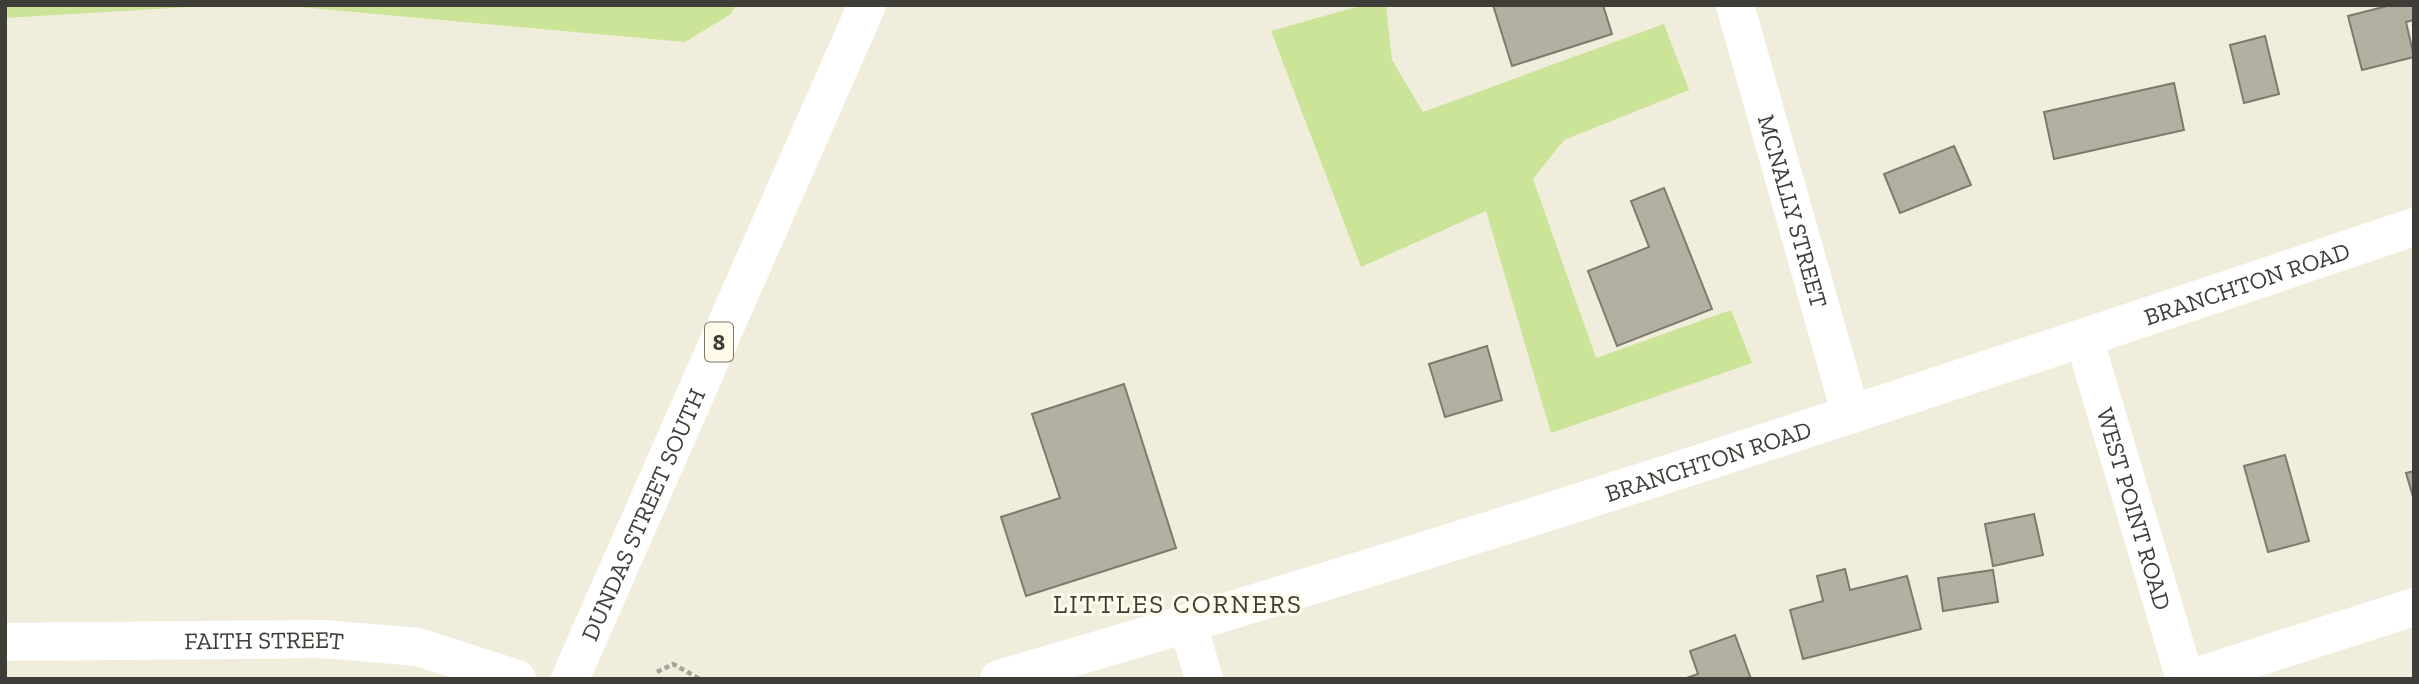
<svg xmlns="http://www.w3.org/2000/svg" width="2419" height="684" viewBox="0 0 2419 684" font-family="'Zilla Slab',serif">
  <style>
    .green { fill: #cbe497 }
    .building { fill: #b4b0a1; stroke: #7e7a6c; stroke-width: 2 }
    .lines { fill: none; stroke-linecap: round; stroke-linejoin: round }
    .path { stroke: #a6a397; stroke-width: 4.5; stroke-dasharray: 5 3.5; stroke-linecap: butt }
    .minor { stroke: #fff; stroke-width: 38 }
    .major { stroke: #fff; stroke-width: 38 }
    .labels { text-anchor: middle; dominant-baseline: central; stroke-width: 6; stroke-linejoin: round; paint-order: stroke }
    .shield { fill: #fffaea; stroke: #79766d; stroke-width: 2 }
    .shield-label { font-size: 23px; font-weight: bold; fill: #3f3d37 }
    .street-label { font-size: 24px; fill: #3f3d37; stroke: #fffaea }
    .neighbourhood-label { font-size: 26px; letter-spacing: 2px; fill: #3f3d37; stroke: #fffaea }
  </style>
  <rect width="100%" height="100%" fill="#f1eddd"/>
  <path class="green" d="M5,5h220l-220,13z
    M277,5h459l-5,9 -46,28z
    M1363,5h23l6,55 31,52 241,-88 25,66 -125,50 -31,39 63,179 135,-48 21,53 -201,70 -65,-222 -125,56 -90,-236z"/>
  <path class="building" d="M1493,5h110l9,29 -100,32z
    M2391,5h23v15l-8,2 8,35 -52,13 -14,-54z
    M2265,36l14,58 -35,9 -14,-58z
    M2174,83l10,47 -130,29 -10,-47z
    M1954,146l17,39 -71,28 -16,-39z
    M1664,188l48,121 -95,37 -29,-75 61,-24 -18,-46z
    M1487,346l15,54 -57,17 -16,-53z
    M1124,384l52,164 -150,48 -25,-79 59,-19 -28,-84z
    M2285,455l24,86 -41,11 -24,-86z
    M2414,471v29l-8,-27z
    M2034,514l9,41 -50,11 -8,-42z
    M1845,569l5,21 57,-14 14,53 -118,30 -13,-49 33,-9 -6,-25z
    M1993,570l5,32 -55,9 -5,-33z
    M1735,635l16,44h-67l14,-5 -8,-23z"/>
  <g class="lines">
    <path class="path" d="M657,672l16,-8 27,15"/>
    <g class="minor">
      <path id="s1" d="M1735,5l116,410"/>
      <path id="s2" d="M2084,338l101,341"/>
      <path id="s3" d="M5,642l317,-3 96,8 99,32"/>
      <path d="M2189,679l225,-72"/>
    </g>
    <g class="major">
      <path d="M1188,624l16,55"/>
      <path id="s4" d="M570,679l297,-674"/>
      <path id="s5" d="M999,679c476,-138 946,-294 1415,-452"/>
    </g>
  </g>
  <g class="labels">
    <rect class="shield" x="705" y="322.5" width="28" height="39" rx="5"/>
    <g class="shield-label">
      <text x="719" y="342">8</text>
    </g>
    <g class="street-label">
      <text stroke="none"><textPath href="#s1" startOffset="214">MCNALLY STREET</textPath></text>
      <text stroke="none"><textPath href="#s5" startOffset="1309">BRANCHTON ROAD</textPath></text>
      <text stroke="none"><textPath href="#s5" startOffset="742">BRANCHTON ROAD</textPath></text>
      <text stroke="none"><textPath href="#s2" startOffset="178">WEST POINT ROAD</textPath></text>
      <text stroke="none"><textPath href="#s4" startOffset="180">DUNDAS STREET SOUTH</textPath></text>
      <text stroke="none"><textPath href="#s3" startOffset="259">FAITH STREET</textPath></text>
    </g>
    <g class="neighbourhood-label">
      <text x="1178" y="604">LITTLES CORNERS</text>
    </g>
  </g>
  <rect width="2419" height="684" fill="none" stroke="#3f3d37" stroke-width="14"/>
</svg>
